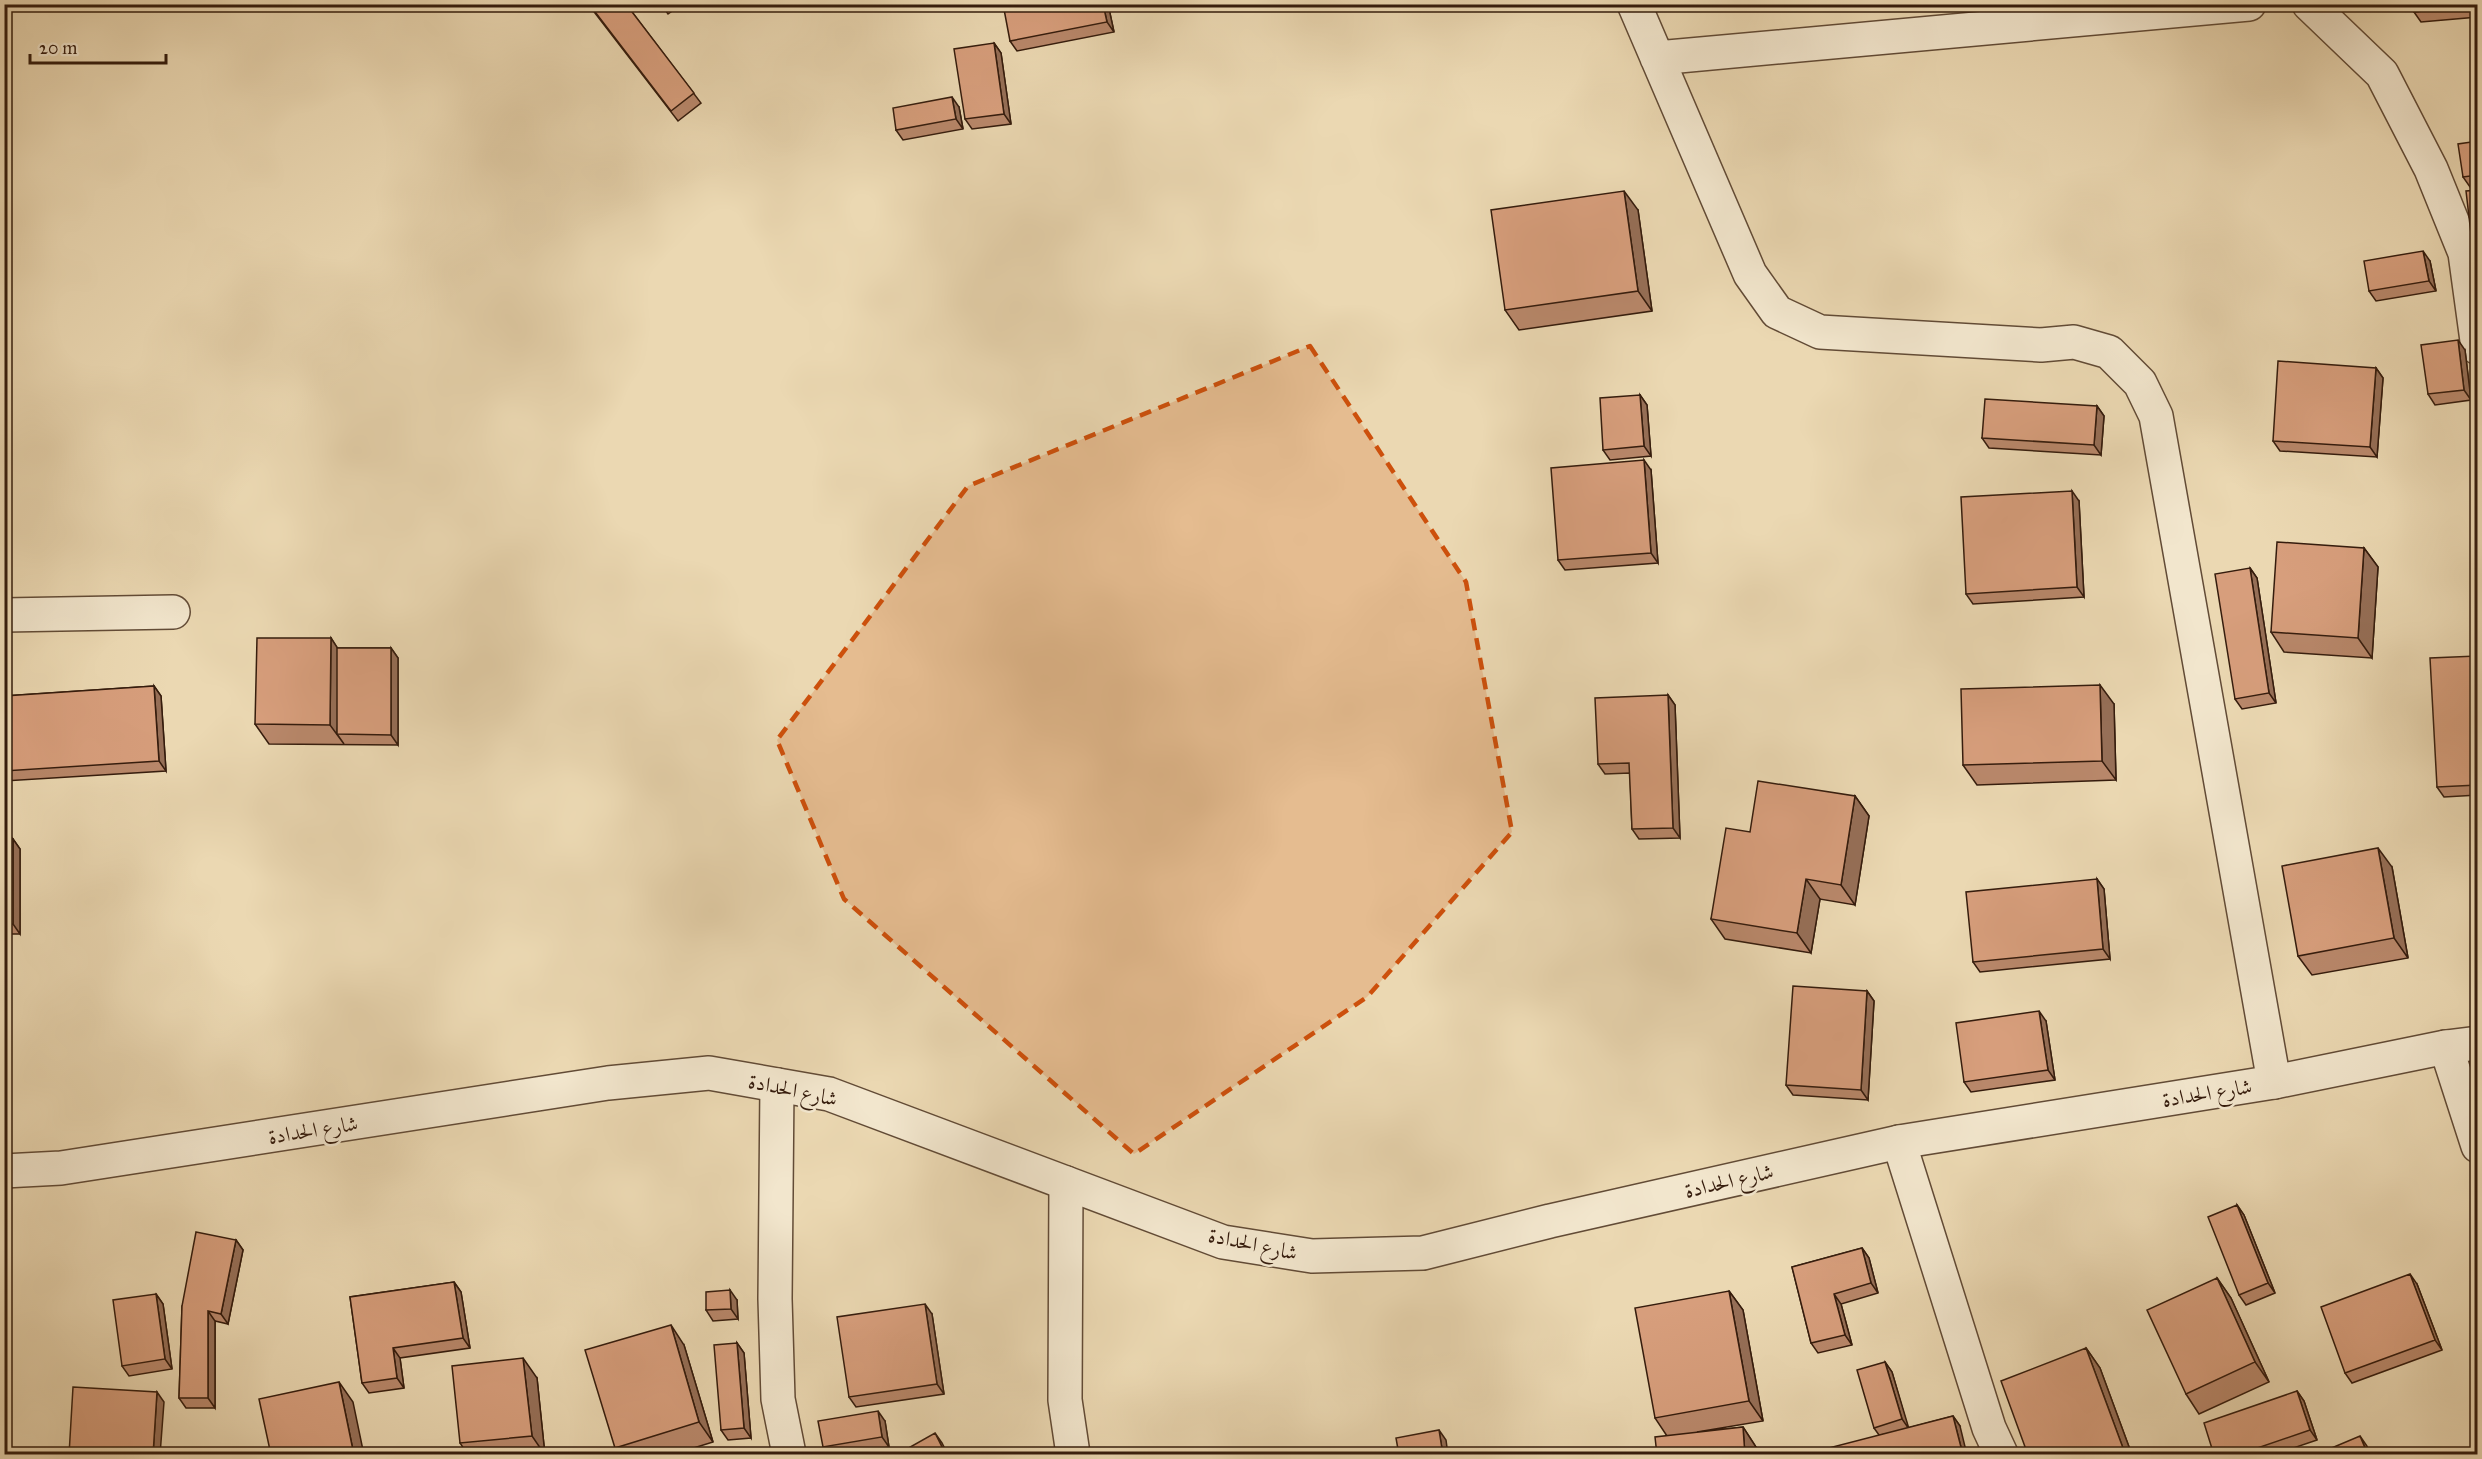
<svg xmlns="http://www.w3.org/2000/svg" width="2482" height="1459" viewBox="0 0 2482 1459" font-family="'IM FELL Great Primer',Amiri,serif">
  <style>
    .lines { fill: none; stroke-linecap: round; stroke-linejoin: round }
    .minor-casing { stroke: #624b36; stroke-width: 36 }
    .tertiary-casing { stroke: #624b36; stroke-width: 36 }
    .minor { stroke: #f2e6cd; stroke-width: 33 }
    .tertiary { stroke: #f2e6cd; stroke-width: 33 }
    .wall { fill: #b9886b; stroke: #351c0d; stroke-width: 1.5 }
    .shaded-wall { fill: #966f57; stroke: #351c0d; stroke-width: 1.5 }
    .building { fill: #d79e7c; stroke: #351c0d; stroke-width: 1.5 }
    .marked { fill: #cd500c; fill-opacity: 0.2; stroke: #cd500c; stroke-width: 4.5; stroke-dasharray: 12 8; stroke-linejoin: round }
    .labels { text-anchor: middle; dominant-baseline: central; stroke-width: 5; stroke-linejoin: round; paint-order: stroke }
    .street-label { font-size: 21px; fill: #351c0d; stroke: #f2e6cd }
  </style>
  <rect width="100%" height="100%" fill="#ebd8b2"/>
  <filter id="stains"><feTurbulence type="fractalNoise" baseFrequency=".00333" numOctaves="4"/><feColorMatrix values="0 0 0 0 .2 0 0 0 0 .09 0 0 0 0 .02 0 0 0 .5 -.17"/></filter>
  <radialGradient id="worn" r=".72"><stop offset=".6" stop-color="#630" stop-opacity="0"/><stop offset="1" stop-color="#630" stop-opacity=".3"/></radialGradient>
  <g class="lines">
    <defs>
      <path id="minor" d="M1634,4l116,270 27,38 43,20 221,13 33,-3 35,10 31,31 16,33 118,666
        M2309,4l73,70 49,95 34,84 13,95
        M1657,58l592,-54
        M4,615l169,-3
        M2446,1047l32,99
        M777,1085l-2,214 3,100 11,55
        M1899,1142l90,286 12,26
        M1066,1183l-1,217 8,54"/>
      <path id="tertiary" d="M4,1171l57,-3 547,-85 101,-10 120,21 394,148 89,14 111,-3 127,-32 349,-79 375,-60 172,-35 32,-4"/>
    </defs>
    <use href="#minor" class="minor-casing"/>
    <use href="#tertiary" class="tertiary-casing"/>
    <use href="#minor" class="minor"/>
    <use href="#tertiary" class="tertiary"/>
  </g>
  <path class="wall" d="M588,4h38l75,99 -23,18z
    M661,4h21l-14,10z
    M1108,4l6,28 -97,19 -7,-10z
    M2478,4v13l-57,5 -7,-10z
    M994,43l7,10 10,71 -39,5 -7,-10z
    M959,107l4,22 -60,11 -7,-10z
    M2478,141v45l-8,1 -7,-10z
    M2478,190v78l-3,-28 -4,-6z
    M1638,210l14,101 -133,19 -14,-20z
    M2430,261l6,30 -60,10 -7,-10z
    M2465,350l6,50 -36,5 -7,-11z
    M2376,368l7,10 -6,79 -97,-6 -7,-10z
    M1640,395l7,10 4,51 -41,4 -7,-10z
    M2097,406l7,10 -3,39 -112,-7 -7,-10z
    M1651,470l7,93 -93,7 -7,-10z
    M2079,501l5,96 -111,7 -7,-10z
    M2364,548l14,19 -6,91 -88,-6 -13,-20z
    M2250,568l7,10 19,125 -34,6 -7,-10z
    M331,638l6,10h54l7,10v87l-129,-1 -14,-20z
    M2477,656l1,1v138l-34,2 -7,-10z
    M154,686l7,10 5,75 -162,10v-85z
    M1668,695l7,10 5,133 -41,1 -7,-10 -2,-56 -25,1 -7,-10z
    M2114,704l2,76 -139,5 -14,-20z
    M1855,796l14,20 -14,89 -35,-6 -9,54 -86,-14 -14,-20 39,-87z
    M4,839h9l7,10v85h-16z
    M2392,867l16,91 -96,17 -14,-19z
    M2097,879l7,10 6,70 -130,13 -7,-10z
    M1867,991l7,10 -6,99 -75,-5 -7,-10z
    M2046,1021l9,59 -84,12 -7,-10z
    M2237,1205l7,10 31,78 -29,12 -7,-10z
    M236,1240l7,10 -15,74 -13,-3v87h-29l-7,-10 3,-92z
    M1862,1248l7,10 9,35 -37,11 11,41 -34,8 -7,-10 -19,-76z
    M2217,1278l14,20 38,84 -70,32 -13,-20z
    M454,1282l7,10 9,56 -70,10 4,30 -35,5 -7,-10 -12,-86z
    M2417,1284l25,66 -90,33 -7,-10z
    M1729,1291l14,19 20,111 -66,11 46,-5 13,20 -89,-11 -12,-18z
    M156,1294l7,10 9,65 -43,7 -7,-10z
    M737,1300l1,19 -25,2 -7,-11z
    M932,1314l12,80 -88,13 -7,-10z
    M737,1343l7,10 7,85 -23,2 -7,-10z
    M684,1345l29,97 -42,13h-52l-4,-7z
    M2086,1348l14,20 32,87h-104z
    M1885,1362l7,10 16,56 45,-12 7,10 -81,9 -5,-7z
    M537,1378l8,77h-77l-8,-12z
    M2297,1391l7,10 13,39 -44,15h-59z
    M885,1421l4,26 -44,8h-17l-5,-8z"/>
  <path class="shaded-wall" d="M1103,4h5l6,28 -7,-10z
    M994,43l7,10 10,71 -7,-10z
    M952,97l7,10 4,22 -7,-10z
    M1624,191l14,19 14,101 -14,-20z
    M2423,251l7,10 6,30 -7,-10z
    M2458,340l7,10 6,50 -7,-10z
    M2376,368l7,10 -6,79 -7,-10z
    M1640,395l7,10 4,51 -7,-10z
    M2097,406l7,10 -3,39 -7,-10z
    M1644,460l7,10 7,93 -7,-10z
    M2072,491l7,10 5,96 -7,-10z
    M2364,548l14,19 -6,91 -14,-20z
    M2250,568l7,10 19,125 -7,-10z
    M331,638l13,20 -7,76 7,10 -14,-19z
    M391,648l7,10v87l-7,-10z
    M2100,685l14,19 2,76 -14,-19z
    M154,686l7,10 5,75 -7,-10z
    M1668,695l7,10 5,133 -7,-10z
    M1855,796l14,20 -14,89 -14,-20z
    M13,839l7,10v85l-7,-10z
    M2378,848l14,19 16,91 -14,-20z
    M1806,879l14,20 -9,54 -14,-20z
    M2097,879l7,10 6,70 -7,-10z
    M1867,991l7,10 -6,99 -7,-10z
    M2039,1011l7,10 9,59 -7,-10z
    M2237,1205l7,10 31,78 -7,-10z
    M236,1240l7,10 -15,74 -7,-10z
    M1862,1248l7,10 9,35 -7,-10z
    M2410,1274l7,10 25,66 -7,-10z
    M2217,1278l14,20 38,84 -14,-20z
    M454,1282l7,10 9,56 -7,-10z
    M730,1290l7,10 1,19 -7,-10z
    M1729,1291l14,19 20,111 -14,-20z
    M156,1294l7,10 9,65 -7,-10z
    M1834,1294l7,10 11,41 -7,-10z
    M925,1304l7,10 12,80 -7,-10z
    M208,1311l7,10v87l-7,-10z
    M671,1325l13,20 29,97 -14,-20z
    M737,1343l7,10 7,85 -7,-10z
    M393,1348l7,10 4,30 -7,-10z
    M2086,1348l14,20 32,87h-4l-5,-7z
    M523,1358l14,20 8,77 -13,-19z
    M1885,1362l7,10 17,57 -7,-10z
    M339,1382l14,20 11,53h-10z
    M2297,1391l7,10 13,39 -7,-10z
    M157,1392l7,10 -4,53h-7z
    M878,1411l7,10 4,26 -7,-10z
    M1953,1416l7,10 7,29h-4z
    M1743,1427l13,20 1,8h-12z
    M1439,1430l7,10 2,15h-5z
    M935,1433l7,10 6,12h-2z
    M2360,1436l7,10 4,9h-3z"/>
  <path class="building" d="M589,4h37l68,89 -23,18z
    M1003,4h100l4,18 -97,19z
    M2414,4h64v2l-64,6z
    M994,43l10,71 -39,5 -11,-70z
    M952,97l4,22 -60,11 -3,-22z
    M2478,141v34l-15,2 -5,-33z
    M2478,190v43l-7,1 -5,-43z
    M1624,191l14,100 -133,19 -14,-100z
    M2478,240v28l-6,-27z
    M2423,251l6,30 -60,10 -5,-30z
    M2458,340l6,50 -36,4 -7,-49z
    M2278,361l98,7 -6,79 -97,-6z
    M1640,395l4,51 -41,4 -3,-52z
    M1985,399l112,7 -3,39 -112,-7z
    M1644,460l7,93 -93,7 -7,-92z
    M2072,491l5,96 -111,7 -5,-97z
    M2277,542l87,6 -6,90 -87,-6z
    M2250,568l19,125 -34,6 -20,-125z
    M257,638h74l-1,87 -75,-1z
    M337,648h54v87l-54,-1z
    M2477,656l1,129 -41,2 -7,-129z
    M2100,685l2,76 -139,4 -2,-76z
    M154,686l5,75 -155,10v-75z
    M1668,695l5,133 -41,1 -3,-66 -31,1 -3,-66z
    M1758,781l97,15 -14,89 -35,-6 -9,54 -86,-14 15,-91 24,4z
    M4,839h9v85h-9z
    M2378,848l16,90 -96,18 -16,-90z
    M2097,879l6,70 -130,13 -7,-70z
    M1793,986l74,5 -6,99 -75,-5z
    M2039,1011l9,59 -84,12 -8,-59z
    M2237,1205l31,78 -29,12 -31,-78z
    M196,1232l40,8 -15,74 -13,-3v87h-29l3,-92z
    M1862,1248l9,35 -37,11 11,41 -34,8 -19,-76z
    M2410,1274l25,66 -90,33 -24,-66z
    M2217,1278l38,84 -69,32 -39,-84z
    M454,1282l9,56 -70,10 4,30 -35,5 -12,-86z
    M730,1290l1,19 -25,1v-18z
    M1729,1291l20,110 -94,17 -20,-110z
    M156,1294l9,65 -43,7 -9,-66z
    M925,1304l12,80 -88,13 -12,-80z
    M671,1325l28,97 -84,26 -30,-98z
    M737,1343l7,85 -23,2 -7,-85z
    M2086,1348l37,100 -17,7h-78l-27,-74z
    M523,1358l9,78 -72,7 -8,-77z
    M1885,1362l17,57 -28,9 -17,-58z
    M339,1382l15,73h-83l-12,-56z
    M73,1387l84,5 -4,63h-84z
    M2297,1391l13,39 -73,25h-23l-10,-32z
    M878,1411l4,26 -59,10 -5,-26z
    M1953,1416l10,39h-141l-1,-5z
    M1743,1427l2,28h-88l-2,-18z
    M1439,1430l4,25h-44l-3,-17z
    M935,1433l11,22h-50z
    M2360,1436l8,19h-53z"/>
  <path class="marked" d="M1310,346l156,236 46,250 -145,165 -233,157 -290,-255 -67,-159 191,-254z"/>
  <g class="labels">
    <g class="street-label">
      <text transform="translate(793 1090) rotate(12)">شارع الحدادة</text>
      <text transform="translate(2207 1093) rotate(-9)">شارع الحدادة</text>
      <text transform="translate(313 1130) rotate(-9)">شارع الحدادة</text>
      <text transform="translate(1729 1181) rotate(-13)">شارع الحدادة</text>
      <text transform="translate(1253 1244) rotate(12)">شارع الحدادة</text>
    </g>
  </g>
  <rect width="2482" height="1459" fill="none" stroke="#ebd8b2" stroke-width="24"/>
  <rect x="6" y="6" width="2470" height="1447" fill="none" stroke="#351c0d" stroke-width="3"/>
  <rect x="12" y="12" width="2458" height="1435" fill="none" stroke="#351c0d" stroke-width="1.5"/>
  <path d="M30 54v9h136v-9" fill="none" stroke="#351c0d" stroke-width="3"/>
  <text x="39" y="54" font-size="18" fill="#351c0d" stroke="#f2e6cd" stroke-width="4.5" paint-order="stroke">20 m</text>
  <rect width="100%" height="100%" filter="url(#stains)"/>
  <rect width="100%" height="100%" fill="url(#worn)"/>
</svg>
